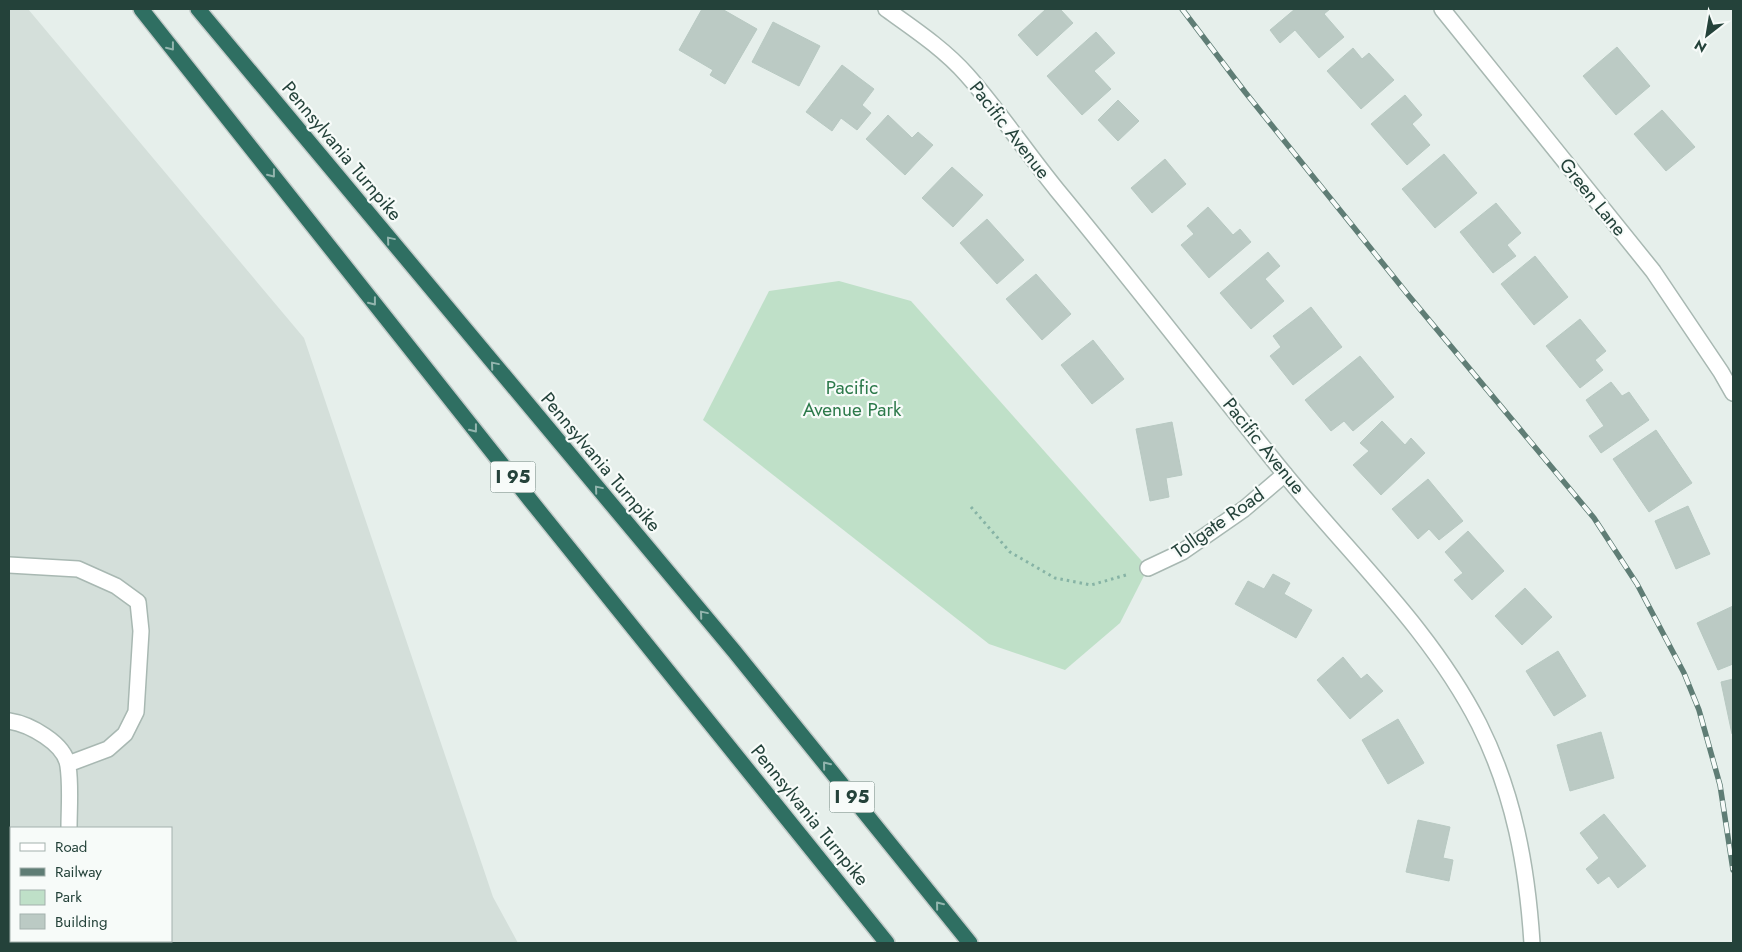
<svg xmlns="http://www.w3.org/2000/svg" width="1742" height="952" viewBox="0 0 1742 952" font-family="Jost,sans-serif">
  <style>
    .built { fill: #d4dfda; fill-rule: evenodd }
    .green { fill: #bfe0c8 }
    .building { fill: #bbcac4; stroke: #b8c9c2 }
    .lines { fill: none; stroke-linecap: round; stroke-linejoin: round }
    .service-casing { stroke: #a8b8b2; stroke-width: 18 }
    .minor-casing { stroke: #a8b8b2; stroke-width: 18 }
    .tertiary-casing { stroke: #a8b8b2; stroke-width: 18 }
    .motorway-casing { stroke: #c2cac8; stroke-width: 18 }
    .path { stroke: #86b3a5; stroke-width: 3; stroke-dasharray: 2.5 4; stroke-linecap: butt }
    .service { stroke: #fff; stroke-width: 15 }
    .minor { stroke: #fff; stroke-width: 15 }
    .tertiary { stroke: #fff; stroke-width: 15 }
    .motorway { stroke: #2f6f62; stroke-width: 15 }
    .rail-casing { stroke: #5f7d75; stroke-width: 5.5 }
    .rail { stroke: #f7fbf9; stroke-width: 4; stroke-dasharray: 11; stroke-linecap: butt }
    .oneway { stroke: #93b5ae }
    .labels { text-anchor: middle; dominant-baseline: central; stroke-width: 4.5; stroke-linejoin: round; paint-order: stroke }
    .shield { fill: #f7fbf9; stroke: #637a73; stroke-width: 1 }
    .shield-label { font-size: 18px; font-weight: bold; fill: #24423a }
    .street-label { font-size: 19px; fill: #24423a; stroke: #f7fbf9 }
    .park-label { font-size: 19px; fill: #2d7a4b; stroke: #f7fbf9 }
  </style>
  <rect width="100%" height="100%" fill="#e6efeb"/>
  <path class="built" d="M9,9h19l276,329 189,559 25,46h-509zM11,828h160v113h-160z"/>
  <path class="green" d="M839,281l72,20 237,267 -28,55 -55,47 -76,-26 -286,-224 66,-129z"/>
  <path class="building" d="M702,9h20l35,20 -32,55 -15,-9 3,-5 -34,-20z
    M1046,9h14l13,14 -36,33 -19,-21z
    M1295,9h35l-6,5 20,23 -25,21 -24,-28 -15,13 -10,-13z
    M773,22l47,24 -21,40 -47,-24z
    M1096,32l19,21 -21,18 17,18 -29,26 -35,-39z
    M1617,47l33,39 -34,29 -33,-39z
    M1353,48l9,11 7,-6 25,27 -33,29 -34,-38z
    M842,65l32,24 -12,16 9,8 -14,17 -16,-12 -9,13 -26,-19z
    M1405,95l17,20 -10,9 18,21 -23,20 -36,-41z
    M1118,100l21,21 -21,20 -20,-21z
    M1662,110l33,37 -29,24 -32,-37z
    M888,115l24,23 6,-6 15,13 -28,30 -39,-36z
    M1444,154l33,39 -42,35 -33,-39z
    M1165,159l21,25 -34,29 -21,-25z
    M952,167l31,28 -30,32 -31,-29z
    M1496,203l25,30 -14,12 9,11 -23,17 -33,-41z
    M1208,207l25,28 7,-6 11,13 -42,36 -28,-33 13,-11 -7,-8z
    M987,219l37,41 -27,24 -37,-41z
    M1268,252l12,14 -15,13 19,22 -33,28 -31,-36z
    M1535,256l33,41 -34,28 -33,-41z
    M1036,274l35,40 -29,26 -36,-41z
    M1311,307l31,40 -49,38 -23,-29 11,-9 -8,-11z
    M1580,319l26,32 -11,9 8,10 -23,18 -34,-42z
    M1093,340l31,39 -32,25 -31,-39z
    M1360,356l34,41 -41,34 -9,-10 -13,10 -26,-31z
    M1611,382l11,14 7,-4 20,28 -48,33 -12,-17 15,-10 -18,-26z
    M1382,421l23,24 6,-7 14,15 -44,42 -28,-30 16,-14 -9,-8z
    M1172,422l10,53 -16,3 3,19 -19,4 -14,-72z
    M1656,430l36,53 -43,29 -36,-53z
    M1428,479l35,42 -24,19 -10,-11 -11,10 -26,-30z
    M1688,506l22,48 -34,15 -21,-48z
    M1468,531l36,40 -32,29 -18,-20 9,-7 -18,-21z
    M1273,574l17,9 -6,11 28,16 -16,28 -61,-34 13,-23 16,8z
    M1525,588l27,29 -30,28 -27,-29z
    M1733,606v58l-15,6 -21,-47z
    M1558,651l28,45 -32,20 -28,-45z
    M1343,657l18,22 6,-5 16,17 -33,28 -33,-39z
    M1733,679v54l-1,1 -11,-52z
    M1398,719l26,44 -36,21 -26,-44z
    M1601,732l13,46 -44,13 -13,-46z
    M1604,814l42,52 -28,22 -9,-12 -11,8 -12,-15 13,-11 -19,-25z
    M1418,820l32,7 -7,31 10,2 -4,21 -43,-9z"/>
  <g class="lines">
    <defs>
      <path id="service" d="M9,565l69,4 38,17 22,16 3,29 -5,81 -11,22 -17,15 -40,15
        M9,721c20,3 56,22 59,45 3,20 1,42 1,62
        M71,941v2"/>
      <path id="minor" d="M886,9c28,20 58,40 81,66 32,36 59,77 90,115 77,93 150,188 226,282 67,83 147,156 196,252 35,70 48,142 53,219
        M1148,568l34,-16 62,-43 41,-35"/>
      <path id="tertiary" d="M1442,9l211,262 68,101 12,21"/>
      <path id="motorway" d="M141,9l390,492 356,442
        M198,9l536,642 236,292"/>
    </defs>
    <use href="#service" class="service-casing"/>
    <use href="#minor" class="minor-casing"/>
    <use href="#tertiary" class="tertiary-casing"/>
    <use href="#motorway" class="motorway-casing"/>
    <path class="path" d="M971,507l39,45 45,26 36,7 35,-10"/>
    <use href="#service" class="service"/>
    <use href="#minor" class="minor"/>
    <use href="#tertiary" class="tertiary"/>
    <use href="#motorway" class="motorway"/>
    <defs>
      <path id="rail" d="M1182,9l63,83 164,204 185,222 43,66 47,89 15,37 21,75 13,85"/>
    </defs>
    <use href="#rail" class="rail-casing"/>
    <use href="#rail" class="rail"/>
  </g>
  <defs><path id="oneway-chevron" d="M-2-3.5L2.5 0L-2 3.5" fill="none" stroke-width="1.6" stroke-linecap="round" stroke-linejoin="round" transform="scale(1.25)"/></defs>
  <g class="oneway">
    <use href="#oneway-chevron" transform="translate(171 47) rotate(52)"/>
    <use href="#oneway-chevron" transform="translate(272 174) rotate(52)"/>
    <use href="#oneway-chevron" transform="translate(390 240) rotate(-130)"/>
    <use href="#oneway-chevron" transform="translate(373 302) rotate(52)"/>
    <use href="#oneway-chevron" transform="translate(494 365) rotate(-130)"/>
    <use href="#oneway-chevron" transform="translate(474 429) rotate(52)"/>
    <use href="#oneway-chevron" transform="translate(598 489) rotate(-130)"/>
    <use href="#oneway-chevron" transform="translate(703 614) rotate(-130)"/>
    <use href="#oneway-chevron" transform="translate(826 765) rotate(-129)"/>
    <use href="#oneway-chevron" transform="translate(939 905) rotate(-129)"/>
  </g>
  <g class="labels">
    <g class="shield">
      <rect x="490.5" y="461.5" width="45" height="31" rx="4"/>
      <rect x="829.5" y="781.5" width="45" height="31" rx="4"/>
    </g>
    <g class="shield-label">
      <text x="513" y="477">I 95</text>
      <text x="852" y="797">I 95</text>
    </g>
    <g class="street-label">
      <text transform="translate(1010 130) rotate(52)">Pacific Avenue</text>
      <text transform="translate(342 151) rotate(50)">Pennsylvania Turnpike</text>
      <text transform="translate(1593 197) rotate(51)">Green Lane</text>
      <text transform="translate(1264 446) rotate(51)">Pacific Avenue</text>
      <text transform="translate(601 462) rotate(50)">Pennsylvania Turnpike</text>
      <text transform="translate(1218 523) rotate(-35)">Tollgate Road</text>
      <text transform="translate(810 815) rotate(51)">Pennsylvania Turnpike</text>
    </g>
    <g class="park-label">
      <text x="852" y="387">Pacific<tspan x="852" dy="22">Avenue Park</tspan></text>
    </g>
  </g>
  <rect width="1742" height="952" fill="none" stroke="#24423a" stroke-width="20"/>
  <rect x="10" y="827" width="162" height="115" fill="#f7fbf9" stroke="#a3b1ad"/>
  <rect x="20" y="843" width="25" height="8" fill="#ffffff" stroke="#a3b1ad"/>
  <text x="55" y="852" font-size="15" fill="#24423a">Road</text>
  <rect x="20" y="868" width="25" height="8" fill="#5f7d75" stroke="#a3b1ad"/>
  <text x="55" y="877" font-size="15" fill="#24423a">Railway</text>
  <rect x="20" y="890" width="25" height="15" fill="#bfe0c8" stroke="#a3b1ad"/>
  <text x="55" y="902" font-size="15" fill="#24423a">Park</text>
  <rect x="20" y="914" width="25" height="15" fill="#bbcac4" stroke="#a3b1ad"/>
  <text x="55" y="927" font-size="15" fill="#24423a">Building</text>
  <g transform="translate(1707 35) rotate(211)" stroke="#f7fbf9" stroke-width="4" paint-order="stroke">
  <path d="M0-4L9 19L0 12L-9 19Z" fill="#24423a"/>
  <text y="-8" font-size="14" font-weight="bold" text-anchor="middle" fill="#24423a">N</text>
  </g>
</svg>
